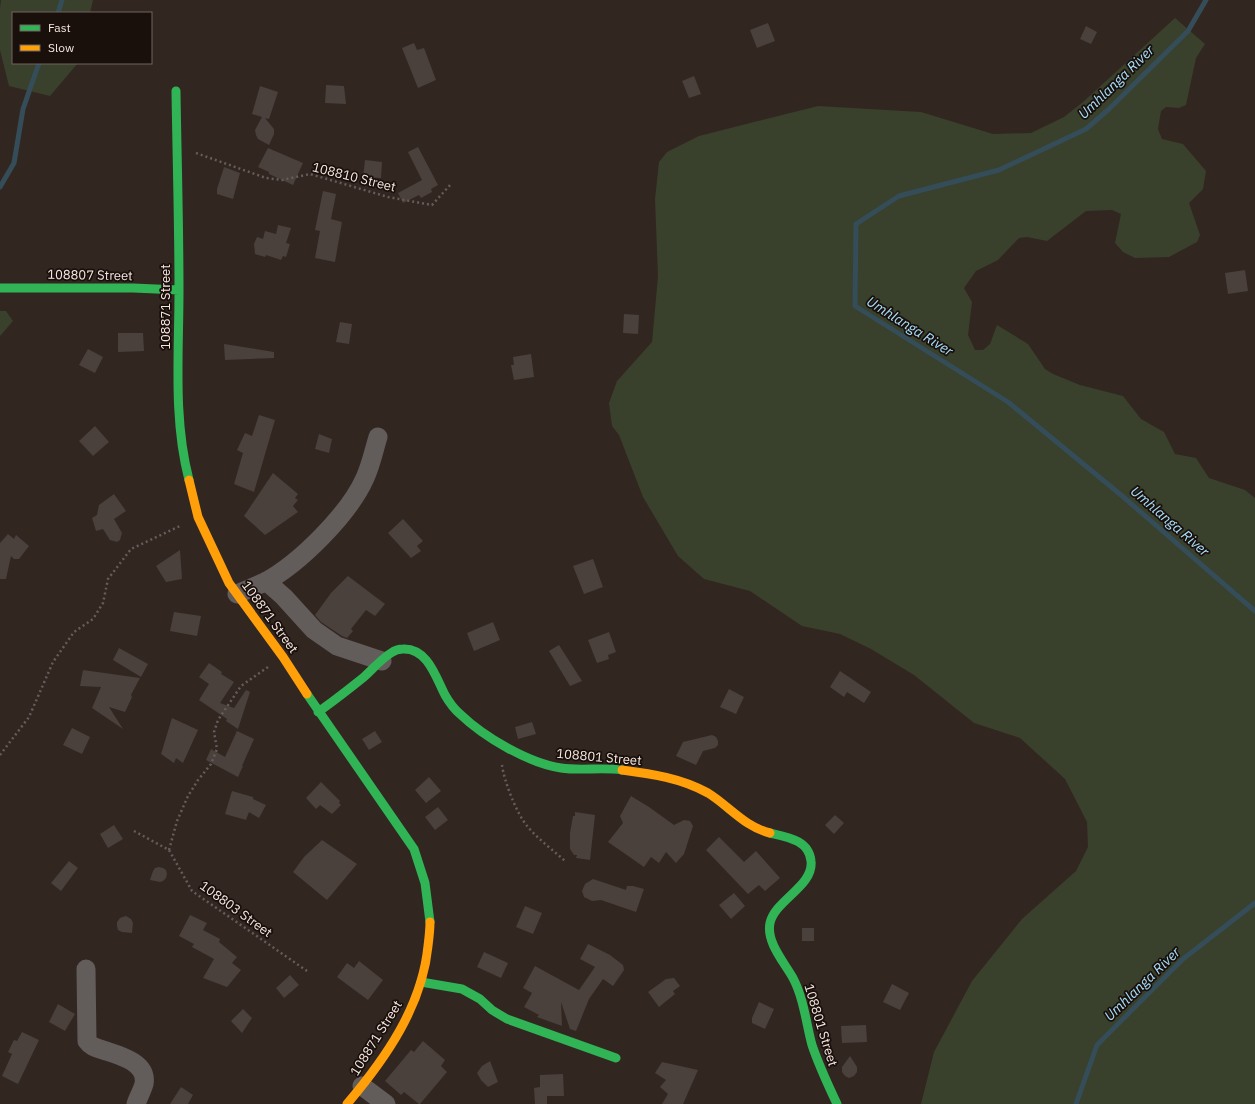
<svg xmlns="http://www.w3.org/2000/svg" width="1255" height="1104" viewBox="0 0 1255 1104" font-family="'IBM Plex Sans',sans-serif">
  <style>
    .green { fill: #39402b }
    .lines { fill: none; stroke-linecap: round; stroke-linejoin: round }
    .stream { stroke: #344d59; stroke-width: 5 }
    .building { fill: #4a403c }
    .path { stroke: #655d5c; stroke-width: 2.5; stroke-dasharray: 2 3; stroke-linecap: butt }
    .street { stroke: #625c5b; stroke-width: 19 }
    .fast { stroke: #30b455; stroke-width: 9 }
    .slow { stroke: #ff9f0a; stroke-width: 9 }
    .labels { text-anchor: middle; dominant-baseline: central; stroke-width: 3.5; stroke-linejoin: round; paint-order: stroke }
    .street-label { font-size: 13px; fill: #f7e7e1; stroke: #190f0b }
    .water-label { font-size: 14px; font-style: italic; fill: #a6e0fd; stroke: #190f0b }
  </style>
  <rect width="100%" height="100%" fill="#322621"/>
  <path class="green" d="M1,0h92l-3,13h-77v50h65l-28,33 -41,-10 -9,-36v-42z
    M1175,18l30,26 -9,14 -10,47 -7,3 -13,-1 -5,4 -3,18 4,10 21,5 23,27 -3,18 -14,14 11,32 -3,7 -28,15 -34,1 -12,-6 -8,-9 6,-29 -9,-4 -26,1 -39,30 -20,-4 -8,1 -21,22 -22,11 -12,17 8,14 -4,33 7,15h8l7,-6 7,-19 31,19 17,25 8,5 27,11 43,11 18,23 23,13 11,22 21,4 13,20 36,12 10,8v606h-334l13,-52 38,-71 50,-62 54,-48 12,-24 -1,-25 -22,-43 -45,-41 -46,-15 -60,-48 -43,-26 -31,-15 -38,-8 -52,-35 -46,-12 -26,-23 -35,-59 -24,-62 -7,-9 -3,-23 8,-22 35,-39 6,-66 -3,-77 4,-37 8,-10 32,-16 119,-30 103,6 72,22 38,-1 33,-16 19,-15z
    M0,311h6l7,10 -13,15z"/>
  <g class="lines">
    <path class="stream" d="M1206,0l-18,31 -79,78 -23,20 -87,41 -100,26 -43,28 -1,82 153,96 113,93 134,116
      M58,13l4,-13
      M0,187l14,-24 9,-54 16,-46
      M1076,1104l21,-59 86,-86 72,-56"/>
  </g>
  <path class="building" d="M768,23l7,18 -18,7 -7,-18z
    M1086,26l11,6 -6,12 -11,-5z
    M414,43l3,7 7,-2 12,32 -18,8 -16,-40z
    M694,76l7,18 -12,4 -7,-17z
    M326,85l18,1 2,18 -21,-1z
    M260,86l18,6 -9,27 -4,-1 9,11v5l-5,11 -11,-6 -2,-4 -1,-5 7,-13 -10,-3z
    M418,147l20,38 -7,4 1,3 -11,6 -2,-3 -16,8 -5,-10 24,-13 -14,-28z
    M268,148l35,15 -10,22 -24,-11v-2l-11,-5z
    M365,160l17,2 -1,16 -18,-1z
    M224,167l16,6 -7,26 -16,-5v-5z
    M323,191l13,3 -5,25 11,3 -7,40 -20,-4 5,-27 -5,-1z
    M278,225l13,3 -5,15 4,1 -4,13 -3,-1 -2,4 -15,-5 -1,2 -10,-3 -1,-10 3,-7 6,2 2,-8 11,3z
    M1245,270l3,21 -20,3 -3,-21z
    M624,314l15,1 -1,19 -15,-1z
    M340,322l12,2 -3,20 -13,-2z
    M118,333h25l1,18 -26,1z
    M224,344l50,8v6l-49,2z
    M88,349l15,8 -8,16 -16,-8z
    M531,354l3,23 -20,3 -3,-15h3l-1,-8z
    M259,415l16,5 -21,72 -20,-8 9,-31 -6,-3 8,-17 7,3z
    M95,426l14,16 -16,14 -14,-15z
    M319,434l13,5 -3,14 -14,-4z
    M273,473l25,21 -3,4 3,2 -5,6 5,6 -33,23 -21,-19z
    M114,494l12,17 -12,8 8,14 -2,7 -3,2 -7,-2 -7,-11 -7,2 -4,-13 5,-3 2,-10z
    M403,519l20,22 -6,5 4,5 -10,7 -23,-25z
    M8,534l6,5 2,-4 13,11 -10,13h-5l-3,-3 -5,23h-6v-36z
    M180,550l2,29 -16,3 -10,-16z
    M593,559l10,28 -19,7 -11,-28z
    M348,576l37,28 -10,12 -9,-6 -15,19 2,2 -6,7 -5,-2 -21,-14 -6,-7 16,-22z
    M174,612l27,4 -4,20 -27,-5z
    M493,622l7,18 -26,11 -7,-18z
    M609,632l7,20 -8,3 1,4 -12,4 -9,-23z
    M559,645l23,36 -12,5 -21,-35z
    M119,648l29,16 -7,13 -28,-17z
    M209,663l13,9 -1,2 13,8 -14,21 14,5 12,-18 4,2 -12,37 -12,-8 1,-2 -28,-19 10,-16 -10,-7z
    M83,670l57,8 -9,17 1,2 -7,15 -16,-5 14,22 -31,-21 9,-21 -21,-1z
    M840,671l31,21 -7,11 -17,-11 -3,5 -14,-10z
    M729,689l15,8 -8,17 -16,-7z
    M172,718l26,12 -15,33 -7,-5 -2,5 -13,-9z
    M532,722l4,12 -18,5 -3,-12z
    M72,728l18,9 -8,17 -19,-9z
    M237,731l17,8 -12,27h1l-5,11 -32,-17 5,-11 14,8z
    M375,731l7,11 -13,8 -7,-11z
    M712,735l4,2 2,4v4l-3,3 -12,3 -7,14 -20,-9 7,-14z
    M429,777l12,14 -15,12 -11,-13z
    M321,782l19,19 -1,2 2,2 -9,9 -12,-9 -4,4 -10,-11z
    M232,791l21,6v2l13,6 -7,13 -10,-6 -3,8 -21,-6z
    M631,796l18,11 25,18 10,-5 6,1 3,5 -9,28 -8,9 -10,-11 -7,11 -8,-6 -7,10 -36,-25 15,-19 -3,-7z
    M438,807l10,13 -13,10 -10,-13z
    M575,812l20,3 -5,45 -14,-2 1,-3h-3l-4,-6v-16l3,-17h2z
    M835,815l9,8 -10,11 -9,-9z
    M114,825l9,14 -15,9 -8,-14z
    M719,837l25,25 12,-11 24,27 -15,13 -6,-6 -11,9 -42,-44z
    M322,840l35,24 -30,36 -34,-28 11,-15z
    M69,861l9,7 -17,23 -10,-8z
    M159,867l4,1 3,2 1,4 -1,4 -3,3 -3,1 -10,-2 3,-9 2,-3z
    M593,879l33,11 1,-4h6l11,3 -8,23 -35,-12 -9,1 -8,-4 -2,-6 3,-7z
    M734,893l11,13 -14,13 -12,-14z
    M525,906l17,7 -9,21 -17,-7z
    M190,915l17,8 -4,7 17,9 -1,3 18,15 -5,6 9,7 -14,17 -24,-9 11,-19 -22,-12 2,-3 -15,-8z
    M126,916l5,3 2,4 -1,10 -10,-1 -4,-2 -1,-4v-4l3,-4z
    M802,928h12v13h-12z
    M588,944l22,11 13,10 1,5 -11,16 -10,-7 -14,20 -13,32 -6,-2 -9,-27 1,24 -25,-9 2,-2 -15,-8 8,-14 -9,-5 12,-22 44,24 16,-23 -15,-8z
    M484,952l24,11 -7,15 -24,-11z
    M359,961l24,19 -15,20 -31,-23 10,-14 7,5z
    M290,975l9,10 -15,13 -8,-10z
    M674,978l6,8 -7,5 2,3 -16,13 -11,-15 18,-13z
    M892,984l17,9 -9,17 -17,-8z
    M759,1002l15,7 -9,20 -13,-6v-5z
    M58,1004l17,10 -10,17 -16,-9z
    M243,1009l9,9 -10,15 -11,-12z
    M866,1025l1,17 -25,1 -1,-17z
    M22,1032l17,8 -21,44 -16,-8 10,-22 -4,-2 6,-12 3,1z
    M423,1041l22,19 -4,6 6,6 -27,32h-1l-15,-12 -3,3 -16,-14 26,-31 3,2z
    M850,1056l7,11v5l-3,4 -5,2 -4,-2 -3,-4v-5z
    M490,1061l8,21 -10,5 -7,-7 -4,-7 5,-7z
    M662,1062l36,8 -15,34h-21l6,-10 -8,-7 6,-7 -11,-7z
    M563,1074l1,22h-17v8h-12l-1,-16 6,-1v-12z
    M181,1087l12,8 -5,9h-18z"/>
  <g class="lines">
    <path class="path" d="M196,153l70,25 16,2 28,-6 78,23 44,8 19,-21
      M0,755l29,-38 24,-55 21,-30 19,-13 10,-16 5,-24 23,-30 51,-24
      M502,765c2,16 15,50 26,62 11,13 25,23 37,34
      M134,831l35,19 23,41 115,80
      M169,850l8,-29 11,-25 10,-16 13,-16 6,-15 -3,-17 4,-12 23,-34 27,-19"/>
    <path class="street" d="M266,581l18,16 30,33 23,16 45,15
      M237,594c9,-4 19,-8 28,-12 35,-19 84,-68 100,-104 6,-13 9,-28 13,-41
      M86,969l1,72c4,6 10,7 16,9 15,5 45,12 41,34 -2,7 -6,14 -8,20
      M362,1086l24,18"/>
    <path class="fast" d="M176,91c1,67 3,133 3,200 0,63 -6,128 10,189
      M0,288h133l46,2
      M307,694l107,155 11,34 5,39
      M318,712c16,-11 31,-23 46,-35 9,-8 17,-18 27,-24 4,-3 8,-4 12,-4 25,-1 33,29 42,46 4,7 9,14 15,19 24,23 68,49 101,54 20,3 41,-1 61,2
      M770,833c17,4 39,7 41,28 3,25 -36,39 -41,62 -4,19 14,39 23,55 11,21 13,45 19,67 7,21 16,40 25,59
      M421,982l41,7 18,10 12,11 15,9 109,39"/>
    <path class="slow" d="M189,480l9,37 31,66 54,74 24,37
      M622,770c30,4 59,8 86,23 21,13 37,34 62,40
      M347,1104c38,-45 75,-97 81,-158 1,-8 2,-16 2,-24"/>
  </g>
  <g class="labels">
    <g class="street-label">
      <text transform="translate(354 177) rotate(14)">108810 Street</text>
      <text transform="translate(90 275) rotate(1)">108807 Street</text>
      <text transform="translate(165 307) rotate(-90)">108871 Street</text>
      <text transform="translate(270 617) rotate(54)">108871 Street</text>
      <text transform="translate(599 757) rotate(5)">108801 Street</text>
      <text transform="translate(236 909) rotate(36)">108803 Street</text>
      <text transform="translate(821 1025) rotate(73)">108801 Street</text>
      <text transform="translate(376 1038) rotate(-58)">108871 Street</text>
    </g>
    <g class="water-label">
      <text transform="translate(1116 82) rotate(-44)">Umhlanga River</text>
      <text transform="translate(910 326) rotate(32)">Umhlanga River</text>
      <text transform="translate(1170 521) rotate(41)">Umhlanga River</text>
      <text transform="translate(1142 984) rotate(-44)">Umhlanga River</text>
    </g>
  </g>
  <rect x="12" y="12" width="140" height="52" fill="#190f0b" stroke="#726561"/>
  <rect x="20" y="25" width="20" height="6" fill="#30b455" stroke="#726561"/>
  <text x="48" y="32" font-size="12" fill="#f7e7e1">Fast</text>
  <rect x="20" y="45" width="20" height="6" fill="#ff9f0a" stroke="#726561"/>
  <text x="48" y="52" font-size="12" fill="#f7e7e1">Slow</text>
</svg>
